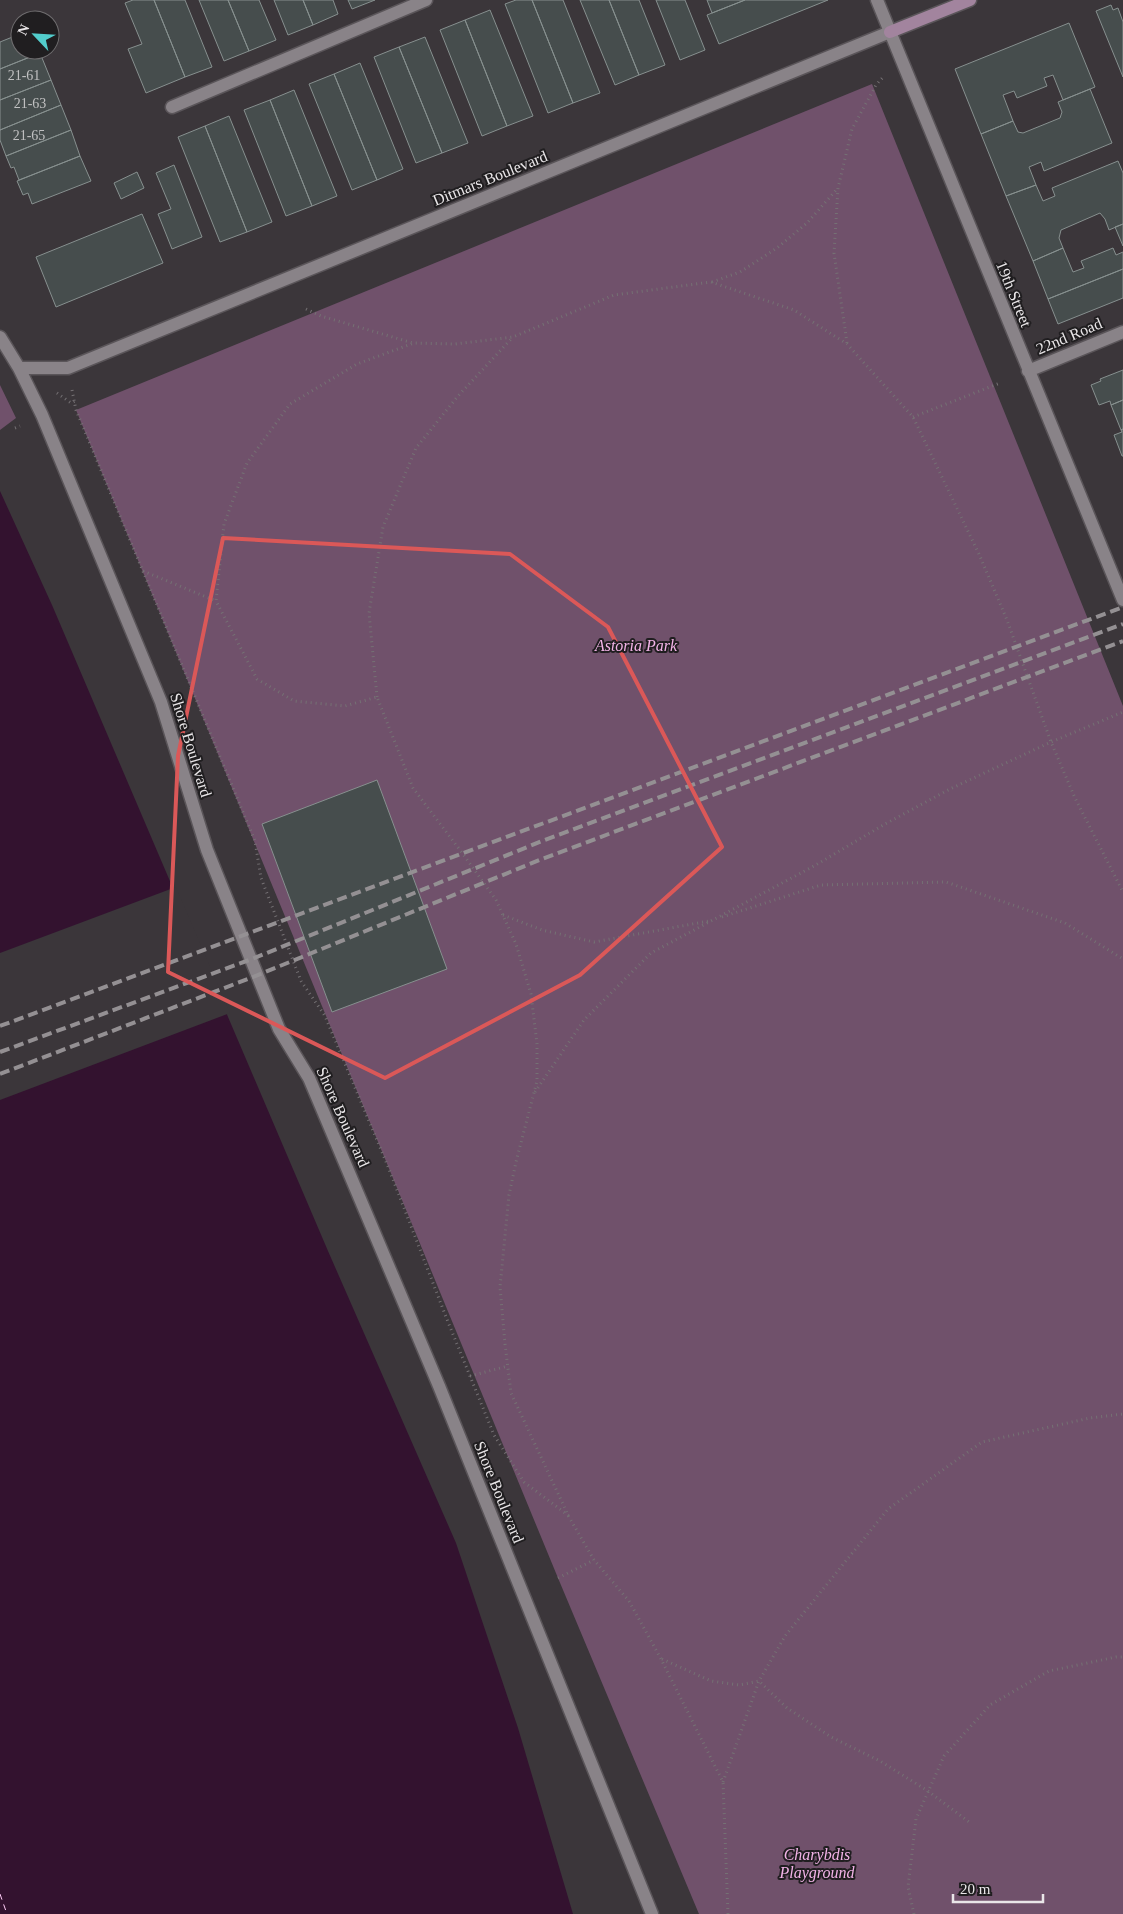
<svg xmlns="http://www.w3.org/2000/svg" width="1123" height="1914" viewBox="0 0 1123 1914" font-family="Georgia,serif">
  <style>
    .green { fill: #70516b }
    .water { fill: #33122f }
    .pier { fill: #3b363a }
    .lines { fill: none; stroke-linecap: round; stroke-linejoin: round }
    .ferry { stroke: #fecbf5; stroke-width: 1; stroke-dasharray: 6 5; stroke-linecap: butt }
    .building { fill: #464d4d; stroke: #87908f }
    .lane-casing { stroke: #5a5559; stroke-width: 15 }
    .street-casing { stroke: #5a5559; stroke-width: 15 }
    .secondary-casing { stroke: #5a5559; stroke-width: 15 }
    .path { stroke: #757174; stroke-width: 3; stroke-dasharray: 1 4; stroke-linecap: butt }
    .lane { stroke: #898388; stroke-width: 12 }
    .street { stroke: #898388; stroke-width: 12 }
    .secondary { stroke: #a2849e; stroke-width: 12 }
    .rail { stroke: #949093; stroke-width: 4; stroke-dasharray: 10 5; stroke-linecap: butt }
    .marked { fill: none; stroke: #db5858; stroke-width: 4; stroke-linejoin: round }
    .labels { text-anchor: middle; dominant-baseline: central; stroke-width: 4; stroke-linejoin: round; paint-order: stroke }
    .number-label { font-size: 14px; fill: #c0c0c1 }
    .street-label { font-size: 16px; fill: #e9e6e8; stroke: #201e20 }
    .park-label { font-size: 16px; font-style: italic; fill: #f2b3e7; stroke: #201e20 }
  </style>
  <rect width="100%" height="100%" fill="#3b363a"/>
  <path class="green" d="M872,84l251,622v1208h-424l-141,-336 -482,-1168z
    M0,385l16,33 -16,12z"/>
  <path class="water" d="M0,491l52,114 276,646 128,292 62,185 55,186h-573z"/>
  <path class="pier" d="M176,887l54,126 -230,87v-147z"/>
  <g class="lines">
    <path class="ferry" d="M0,1894l7,20"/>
  </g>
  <path class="building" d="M133,0h21l31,77 -39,16 -18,-44 14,-5 -17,-41z
    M154,0h31l27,67 -27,10z
    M199,0h29l21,51 -25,10z
    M228,0h31l17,40 -27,11z
    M274,0h29l10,25 -25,10z
    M303,0h30l5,14 -25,11z
    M348,0h27l-23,9z
    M516,0h16l41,103 -25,10 -43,-109z
    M532,0h31l37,93 -27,10z
    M580,0h29l30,75 -24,10z
    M609,0h30l26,65 -26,10z
    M656,0h29l20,50 -25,10z
    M707,0h38l-33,13z
    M745,0h83l-109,44 -12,-29z
    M1111,5l2,5 5,-2 5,14v55l-27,-66z
    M490,10l43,106 -26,10 -42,-106z
    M465,20l42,106 -25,10 -42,-106z
    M1069,23l26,64 -32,13 -10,-25 -9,3 3,8 -30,12 -3,-7 -11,4 10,26 -32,13 -26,-65z
    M20,34v16h19l1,3 -40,16v-27z
    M425,37l43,106 -26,10 -43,-106z
    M399,47l43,106 -26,10 -42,-106z
    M40,53l11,27 -51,20v-31z
    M360,63l43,106 -26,11 -43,-106z
    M334,74l43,106 -25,10 -43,-106z
    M51,80l10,25 -61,25v-30z
    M1090,89l22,54 -68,28 -3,-9 -12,5 7,18 -30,11 -25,-62 32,-13 5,11 5,1 37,-15 2,-6 -4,-10z
    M294,90l43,106 -25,10 -42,-106z
    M270,100l42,106 -26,10 -42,-106z
    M61,105l10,25 -65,26 -6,-16v-10z
    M229,116l43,106 -25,10 -42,-106z
    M205,126l42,106 -27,10 -42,-105z
    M71,130l9,26 -61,24 -5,-13 -3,1 -5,-12z
    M80,156l11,25 -59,23 -4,-11 -5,2 -6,-14z
    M1118,161l5,12v51l-14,6 -4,-11 -5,-6 -39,17 -2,8 4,10 -30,13 -27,-65 30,-11 7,16 12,-5 -3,-8z
    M174,165l28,72 -30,12 -14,-35 13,-5 -15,-36z
    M137,172l7,16 -23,11 -7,-16z
    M142,214l21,49 -107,44 -20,-50z
    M1123,224v22l-8,-19z
    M1063,248l10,24 11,-4 -3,-7 32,-13 3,7 7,-3v17l-75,30 -15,-38z
    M1123,269v29l-65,26 -10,-25z
    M1123,370v30l-12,5 -1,-4 -11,4 -8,-20 10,-4 -1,-2z
    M1123,400v29l-2,1 -10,-25z
    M1123,429v27h-1l-8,-21 8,-3 -1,-2z
    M377,780l70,189 -115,43 -70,-188z"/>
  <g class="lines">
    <defs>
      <path id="lane" d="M172,107l254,-107"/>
      <path id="street" d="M877,0l246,600
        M0,337l19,31 23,47 119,287 46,148 72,179 30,49 130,308 213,528
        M19,368h49l822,-336
        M1028,371l95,-39"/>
      <path id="secondary" d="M890,32l80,-32"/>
    </defs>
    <use href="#lane" class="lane-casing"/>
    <use href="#street" class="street-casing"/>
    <use href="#secondary" class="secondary-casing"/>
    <path class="path" d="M712,282l28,-10 37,-24 30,-25 30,-34
      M306,309l15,7 92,27
      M847,343l-13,-90 4,-65 14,-59 24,-44 8,-9
      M72,390l4,20 179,431 6,37 40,103 24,35 62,148 61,158 46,113 30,47 45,34
      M57,393l14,10 4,-2
      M913,417l87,-34
      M15,428l5,-2
      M143,571l73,30
      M377,697l-8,-84 14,-86 33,-79 42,-52 55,-59
      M503,915l39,15 52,12 115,-21
      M722,917l99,-32 125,-3 119,41 58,36
      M535,1092l49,-72 67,-67 163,-87 71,-42 65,-35 101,-47 72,-30
      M470,1376l38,-10
      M558,1578l36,-18
      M662,1659l49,22 28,4 20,-4 28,27 44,29 49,24 48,30 41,31
      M723,1782l36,-101 26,-45 103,-127 94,-67 108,-24 33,-4
      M728,1914l-5,-132 -62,-123 -32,-58 -35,-41 -25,-43 -58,-124 -6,-49 -5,-57 9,-92 7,-33 21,-81v-37l-6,-50 -15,-50 -20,-44 -33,-46 -50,-66 -36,-91 -32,9 -51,-5 -37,-22 -41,-78 8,-77 23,-61 43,-59 67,-40 57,-21 41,1 58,-7 101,-42 97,-13 83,28 53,34 66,73 66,137 28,66 44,122 24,56 48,94
      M914,1914l-6,-27 8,-68 28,-63 46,-51 59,-34 67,-14h7"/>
    <use href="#lane" class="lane"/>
    <use href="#street" class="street"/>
    <use href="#secondary" class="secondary"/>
    <path class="rail" d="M0,1026l1123,-419
      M0,1052l252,-93 290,-118 581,-217
      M0,1074l253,-97 289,-118 581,-218"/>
  </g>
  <path class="marked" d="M223,538l287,16 98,73 114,220 -142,128 -195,103 -217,-106 10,-216z"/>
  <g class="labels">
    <g class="number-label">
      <text x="24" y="75">21-61</text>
      <text x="30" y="103">21-63</text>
      <text x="29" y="135">21-65</text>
    </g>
    <g class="street-label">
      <text transform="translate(490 178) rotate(-22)">Ditmars Boulevard</text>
      <text transform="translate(1014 294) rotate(68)">19th Street</text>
      <text transform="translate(1069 336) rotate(-23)">22nd Road</text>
      <text transform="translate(191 745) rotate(73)">Shore Boulevard</text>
      <text transform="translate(343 1117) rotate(66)">Shore Boulevard</text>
      <text transform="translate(499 1492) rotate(68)">Shore Boulevard</text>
    </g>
    <g class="park-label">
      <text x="636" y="645">Astoria Park</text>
      <text x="817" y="1854">Charybdis<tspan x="817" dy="18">Playground</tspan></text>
    </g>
  </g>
  <g transform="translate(35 35) rotate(295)"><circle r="24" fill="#201e20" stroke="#706e70"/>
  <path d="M0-4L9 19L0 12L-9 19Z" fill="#52cdcc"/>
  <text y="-8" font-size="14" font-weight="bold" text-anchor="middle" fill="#e9e6e8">N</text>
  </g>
  <path d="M953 1894v8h90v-8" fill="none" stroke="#e9e6e8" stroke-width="2.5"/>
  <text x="960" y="1894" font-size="15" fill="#e9e6e8" stroke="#201e20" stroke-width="4" paint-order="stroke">20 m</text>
</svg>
